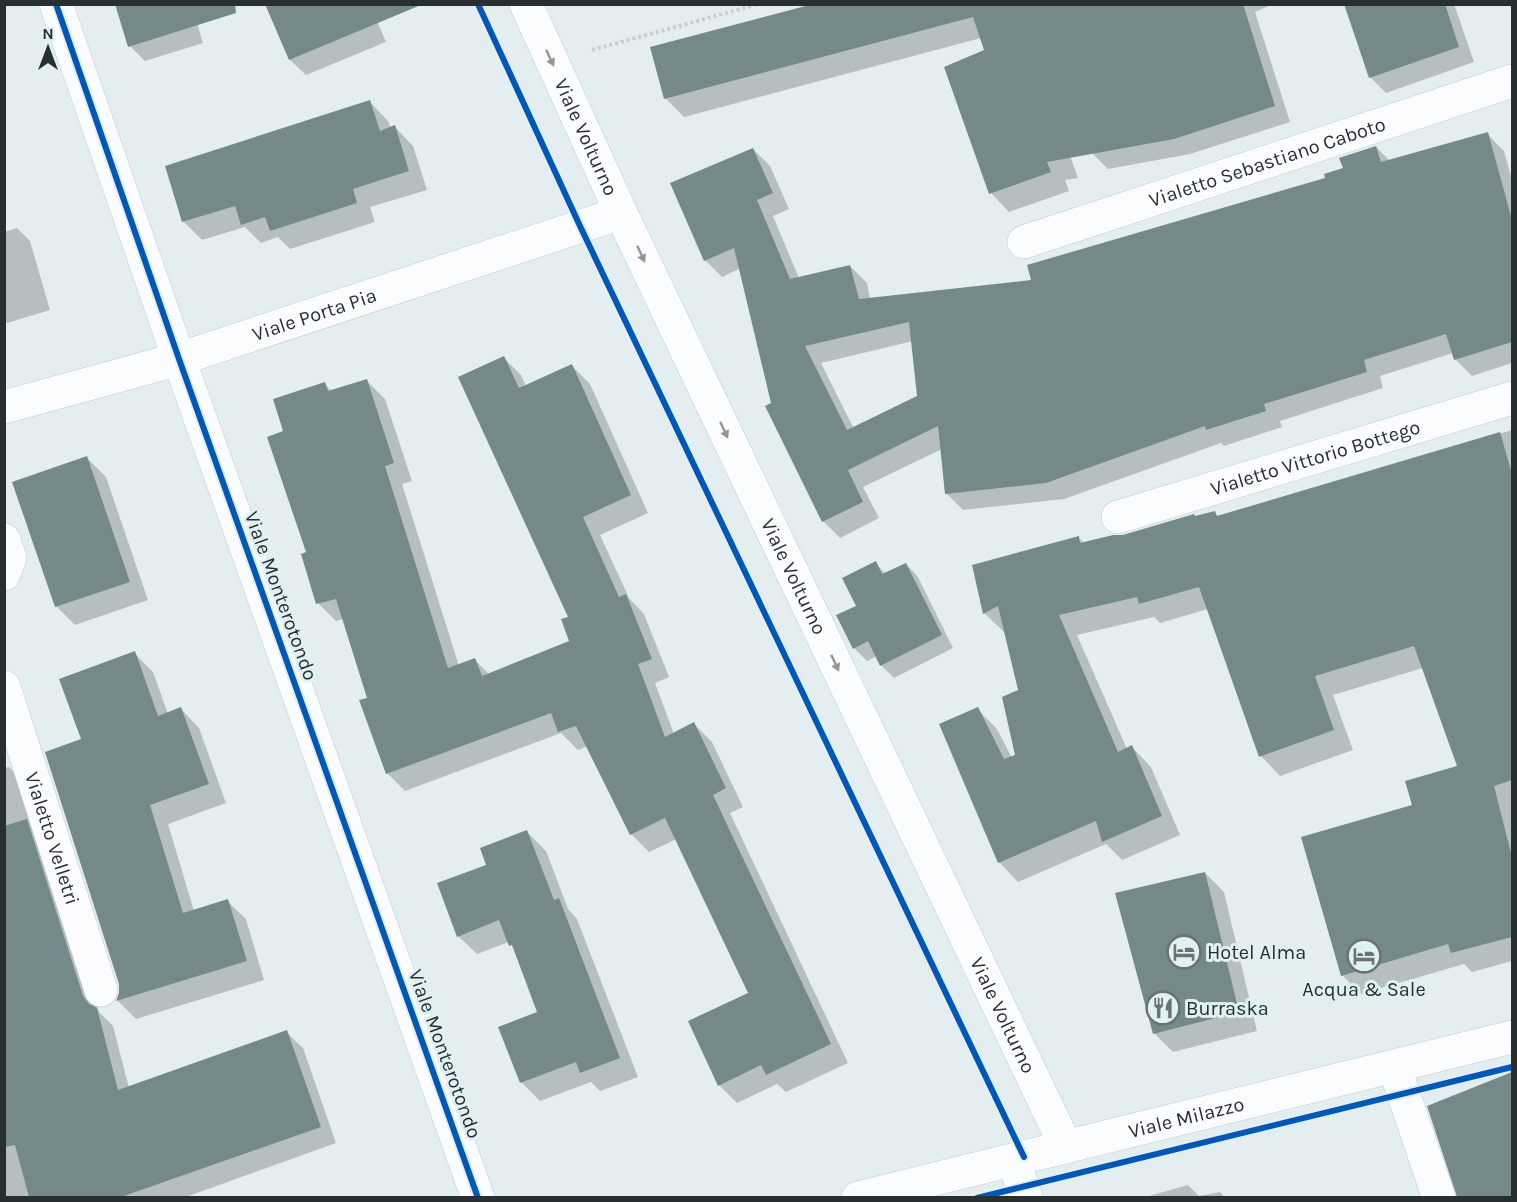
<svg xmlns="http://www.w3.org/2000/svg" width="1517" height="1202" viewBox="0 0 1517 1202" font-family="Karla,sans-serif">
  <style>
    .shadow { fill: #0003; fill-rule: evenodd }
    .building { fill: #75898b; fill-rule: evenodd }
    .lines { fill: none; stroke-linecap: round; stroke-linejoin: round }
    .minor-casing { stroke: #c2c9cb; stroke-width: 34 }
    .tertiary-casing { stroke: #c2c9cb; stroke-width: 34 }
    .path { stroke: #cacdce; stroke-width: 4; stroke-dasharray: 3 3; stroke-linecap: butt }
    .minor { stroke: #fbfcfd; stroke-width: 33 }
    .tertiary { stroke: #fbfcfd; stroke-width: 33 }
    .cycleway-casing { stroke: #e0f1f4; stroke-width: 10 }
    .cycleway { stroke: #0057b8; stroke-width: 6 }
    .oneway { fill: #929696 }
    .labels { text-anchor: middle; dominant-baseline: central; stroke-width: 6; stroke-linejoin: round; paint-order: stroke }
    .street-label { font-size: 20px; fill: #282f30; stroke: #e0f1f4 }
    .poi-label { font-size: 20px; fill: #282f30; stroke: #e0f1f4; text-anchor: start }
  </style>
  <rect width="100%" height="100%" fill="#e4eef0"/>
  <path class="shadow" d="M191,4l12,39 -58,18 -15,-15z
    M267,4h103l16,38 -80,33 -16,-15z
    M1016,4l62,174 -13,2 4,11 -60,21 -18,-19 -5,-142 -5,-13 -297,79 -19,-19z
    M1064,4h209l-18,8 35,110 -100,32 -82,15 -16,-16z
    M1345,4h109l20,58 -88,31 -16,-16z
    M370,102l18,19 3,7 4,-1 18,19 14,44 -57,17 5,15 -85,27 -12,-12 -17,6 -16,-16 -43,13 -18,-18 -17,-55z
    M1487,134l17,17 8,29v183l-40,13 -17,-17 -2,-6 -73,23 3,12 -103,33 2,6 -58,19 -3,-3 -157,56 -101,11 -17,-17 -4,-44 -79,38 16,31 -39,20 -17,-17 -50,-117 -32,-136 -19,9 -17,-17 48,-111 17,17 19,43 -16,7 26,62 51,-12 17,17 3,16 163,-18 294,-102 49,-32 14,14zM913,341l6,56 -65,32 -33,-66z
    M17,228l13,13 20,69 -46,14v-92z
    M503,357l18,18 5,11 46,-20 18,18 58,129 -48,22 29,63 15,16 25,63 -14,6 19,51 20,-10 18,18 31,65 -13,6 118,250 -62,29 -9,-8 -40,19 -18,-18 31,-91 -73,-155 -28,13 -18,-18 -43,-88 -10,4 -17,-17 -156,58 -18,-18 -18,-75 -25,-79 -8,2 -18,-18 -33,-171 40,-48 7,8 35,-11 18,18 27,82 -10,3 57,182 16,-6 14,14 82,-33 -1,-24z
    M1512,430v531l-40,11 -8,-8 -103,30 -19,-19 71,-169 46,-39 -36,-99 -90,27 20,55 -73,26 -19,-20 -53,-147 -48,14 -6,-6 -77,18 50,114 5,-2 19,20 29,68 -58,25 -16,-16 -88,38 -19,-20 -22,-153 20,20 15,29 5,-2 3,-65 -14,-60 -2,1 -20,-19 94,-76 7,7 129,-31 5,4z
    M87,458l19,19 42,123 -73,25 -19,-19z
    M875,563l11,11 20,-10 12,13 35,71 -59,30 -13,-13 -4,-9 -10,5 -13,-13 4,-41z
    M134,653l19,19 15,42 13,-5 18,19 27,75 -58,21 26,87 33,-10 19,18 18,61 -128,39 -18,-18 3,-7 -38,-254z
    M9,767l16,16 74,229 14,14 16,62 157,-56 17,16 33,95 -153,55h-179v-430z
    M527,832l19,19 22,58 9,10 61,158 -38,14 -9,-9 -51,19 -19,-19 18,-69 -24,-63 -6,-8 -32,12 -19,-18 30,-70z
    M1205,873l19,19 33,139 -84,21 -19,-19z
    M1512,1074v124h-53l-30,-91z
    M1188,1185l11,11 21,-4 5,6h-83z"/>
  <path class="building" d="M115,4h120l1,9 -108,34z
    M265,4h156v1l-132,55z
    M813,4h430l32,102 -101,33 -127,23 4,10 -62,22 -45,-127 40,-17 -11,-33 -309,82 -14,-52z
    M1344,4h101l14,43 -90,31z
    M370,100l10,31 15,-6 14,46 -56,18 4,14 -87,28 -5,-14 -24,8 -6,-19 -53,16 -17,-56z
    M1488,132l24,88v122l-58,18 -8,-26 -82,26 3,12 -103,32 2,7 -60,19 -1,-4 -159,57 -101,11 -7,-68 -90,44 15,32 -41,20 -57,-116 6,-3 -37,-155 -30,13 -34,-78 83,-35 20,45 -16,7 33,79 60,-14 9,34 172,-19 -4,-15 298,-87 -1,-4 19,-6 -4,-10 37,-12 5,16zM909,322l8,74 -70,34 -42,-84z
    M504,356l15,32 53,-24 59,131 -48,22 36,80 7,-3 26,65 -14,5 27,73 29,-15 32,66 -13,7 118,249 -65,31 -5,-10 -43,21 -30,-65 60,-28 -83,-175 -35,17 -54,-109 -18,6 -7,-19 -165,61 -27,-74 8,-2 -31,-99 -20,5 -15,-50 5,-2 -39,-115 16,-6 -10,-32 52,-17 3,9 39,-12 27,84 -9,3 63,202 27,-10 7,18 87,-35 -8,-22 7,-2 -110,-240z
    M1500,432l12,42v306l-18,6 18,71v80l-61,16 -3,-9 -107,32 -40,-139 111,-32 -7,-24 52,-15 -43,-120 -99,30 19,54 -75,27 -60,-170 -60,17 -2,-7 -78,18 59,137 14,-7 30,71 -60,26 -6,-21 -98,42 -59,-139 39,-17 26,52 11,-4 -13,-58 16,-7 -20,-84 -15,8 -11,-49 107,-29 1,7 33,-8h10l71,-21 1,2 20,-5 2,5z
    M87,456l43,126 -75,25 -43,-125z
    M876,561l6,13 24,-11 36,72 -62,31 -12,-25 -15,8 -17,-34 20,-9 -14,-28z
    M135,651l23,65 23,-9 28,77 -59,21 33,108 45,-14 19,62 -131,40 3,-8v-9l-74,-232 36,-13 -22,-60z
    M27,819l56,177 6,8 8,4 21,82 169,-60 34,97 -200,70h-92l-14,-52 -11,2v-321z
    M527,830l27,70 5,-2 61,160 -40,15 -4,-11 -56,21 -22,-56 39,-15 -25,-67 -3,1 -10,-26 -42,17 -20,-54 49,-18 -6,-17z
    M1205,872l34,140 -86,22 -38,-141z
    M1512,1072v125h-55l-30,-91z"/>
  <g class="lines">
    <defs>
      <g id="minor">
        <path d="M56,4l123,355 299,839"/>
        <path id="s1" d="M1024,242l488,-161"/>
        <path id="s2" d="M4,407l175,-48 442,-146"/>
        <path id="s3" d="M1118,517l394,-119"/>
        <path d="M4,540l6,18 -6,16"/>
        <path id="s4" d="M4,687l97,303"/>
        <path d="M1394,1066l45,132"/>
        <path d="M1014,1160l12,38"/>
      </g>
      <g id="tertiary">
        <path id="s5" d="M526,4l95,209 445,934"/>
        <path id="s6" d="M858,1198l654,-161"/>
      </g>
    </defs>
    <use href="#minor" class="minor-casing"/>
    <use href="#tertiary" class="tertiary-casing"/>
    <path class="path" d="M592,50l167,-46"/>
    <use href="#minor" class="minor"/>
    <use href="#tertiary" class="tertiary"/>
    <defs>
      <path id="cycleway" d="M56,4l123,355 299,839
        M478,4l102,222 444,931
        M977,1198l535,-131"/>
    </defs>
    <use href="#cycleway" class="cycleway-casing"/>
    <use href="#cycleway" class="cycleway"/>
  </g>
  <defs><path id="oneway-solid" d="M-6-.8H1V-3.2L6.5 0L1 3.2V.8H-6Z" transform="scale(1.5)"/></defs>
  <g class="oneway">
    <use href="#oneway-solid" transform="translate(550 58) rotate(65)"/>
    <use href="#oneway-solid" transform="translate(641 254) rotate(65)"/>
    <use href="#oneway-solid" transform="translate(724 430) rotate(65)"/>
    <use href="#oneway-solid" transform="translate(835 663) rotate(65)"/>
  </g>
  <defs>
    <symbol id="hotel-ring" viewBox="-11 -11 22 22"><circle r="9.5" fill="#e0f1f4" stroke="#6a7273" stroke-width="1.5"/><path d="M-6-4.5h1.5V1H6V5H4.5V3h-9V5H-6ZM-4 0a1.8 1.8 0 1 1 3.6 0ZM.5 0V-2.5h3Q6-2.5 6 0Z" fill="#6a7273"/></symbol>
    <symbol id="restaurant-ring" viewBox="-11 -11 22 22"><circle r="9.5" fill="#e0f1f4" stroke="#6a7273" stroke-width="1.5"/><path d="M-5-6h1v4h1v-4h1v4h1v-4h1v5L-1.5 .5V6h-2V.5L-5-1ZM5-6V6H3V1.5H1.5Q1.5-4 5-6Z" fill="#6a7273"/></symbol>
  </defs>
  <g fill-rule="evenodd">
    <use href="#hotel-ring" x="1165" y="933" width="38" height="38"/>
    <use href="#hotel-ring" x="1345" y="937" width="38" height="38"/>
    <use href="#restaurant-ring" x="1144" y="989" width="38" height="38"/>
  </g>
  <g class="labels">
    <g class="street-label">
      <text stroke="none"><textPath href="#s5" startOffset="146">Viale Volturno</textPath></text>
      <text stroke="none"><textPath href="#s1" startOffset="256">Vialetto Sebastiano Caboto</textPath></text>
      <text stroke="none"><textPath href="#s2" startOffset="324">Viale Porta Pia</textPath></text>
      <text stroke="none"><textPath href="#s3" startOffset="206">Vialetto Vittorio Bottego</textPath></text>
      <text stroke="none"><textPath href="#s5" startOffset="632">Viale Volturno</textPath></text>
      <text transform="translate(281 596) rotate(70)">Viale Monterotondo</text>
      <text stroke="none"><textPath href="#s4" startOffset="159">Vialetto Velletri</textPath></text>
      <text stroke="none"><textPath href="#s5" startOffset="1118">Viale Volturno</textPath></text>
      <text transform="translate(445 1054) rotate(70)">Viale Monterotondo</text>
      <text stroke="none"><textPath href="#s6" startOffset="338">Viale Milazzo</textPath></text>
    </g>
    <g class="poi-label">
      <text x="1207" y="952">Hotel Alma</text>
      <text x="1364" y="989" text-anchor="middle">Acqua &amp; Sale</text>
      <text x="1186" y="1008">Burraska</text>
    </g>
  </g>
  <rect width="1517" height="1202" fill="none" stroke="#282f30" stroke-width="12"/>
  <g transform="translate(48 48)" stroke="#e0f1f4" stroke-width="4.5" paint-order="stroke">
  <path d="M0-4.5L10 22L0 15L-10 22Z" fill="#282f30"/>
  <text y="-9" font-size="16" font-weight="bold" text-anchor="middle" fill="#282f30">N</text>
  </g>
</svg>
